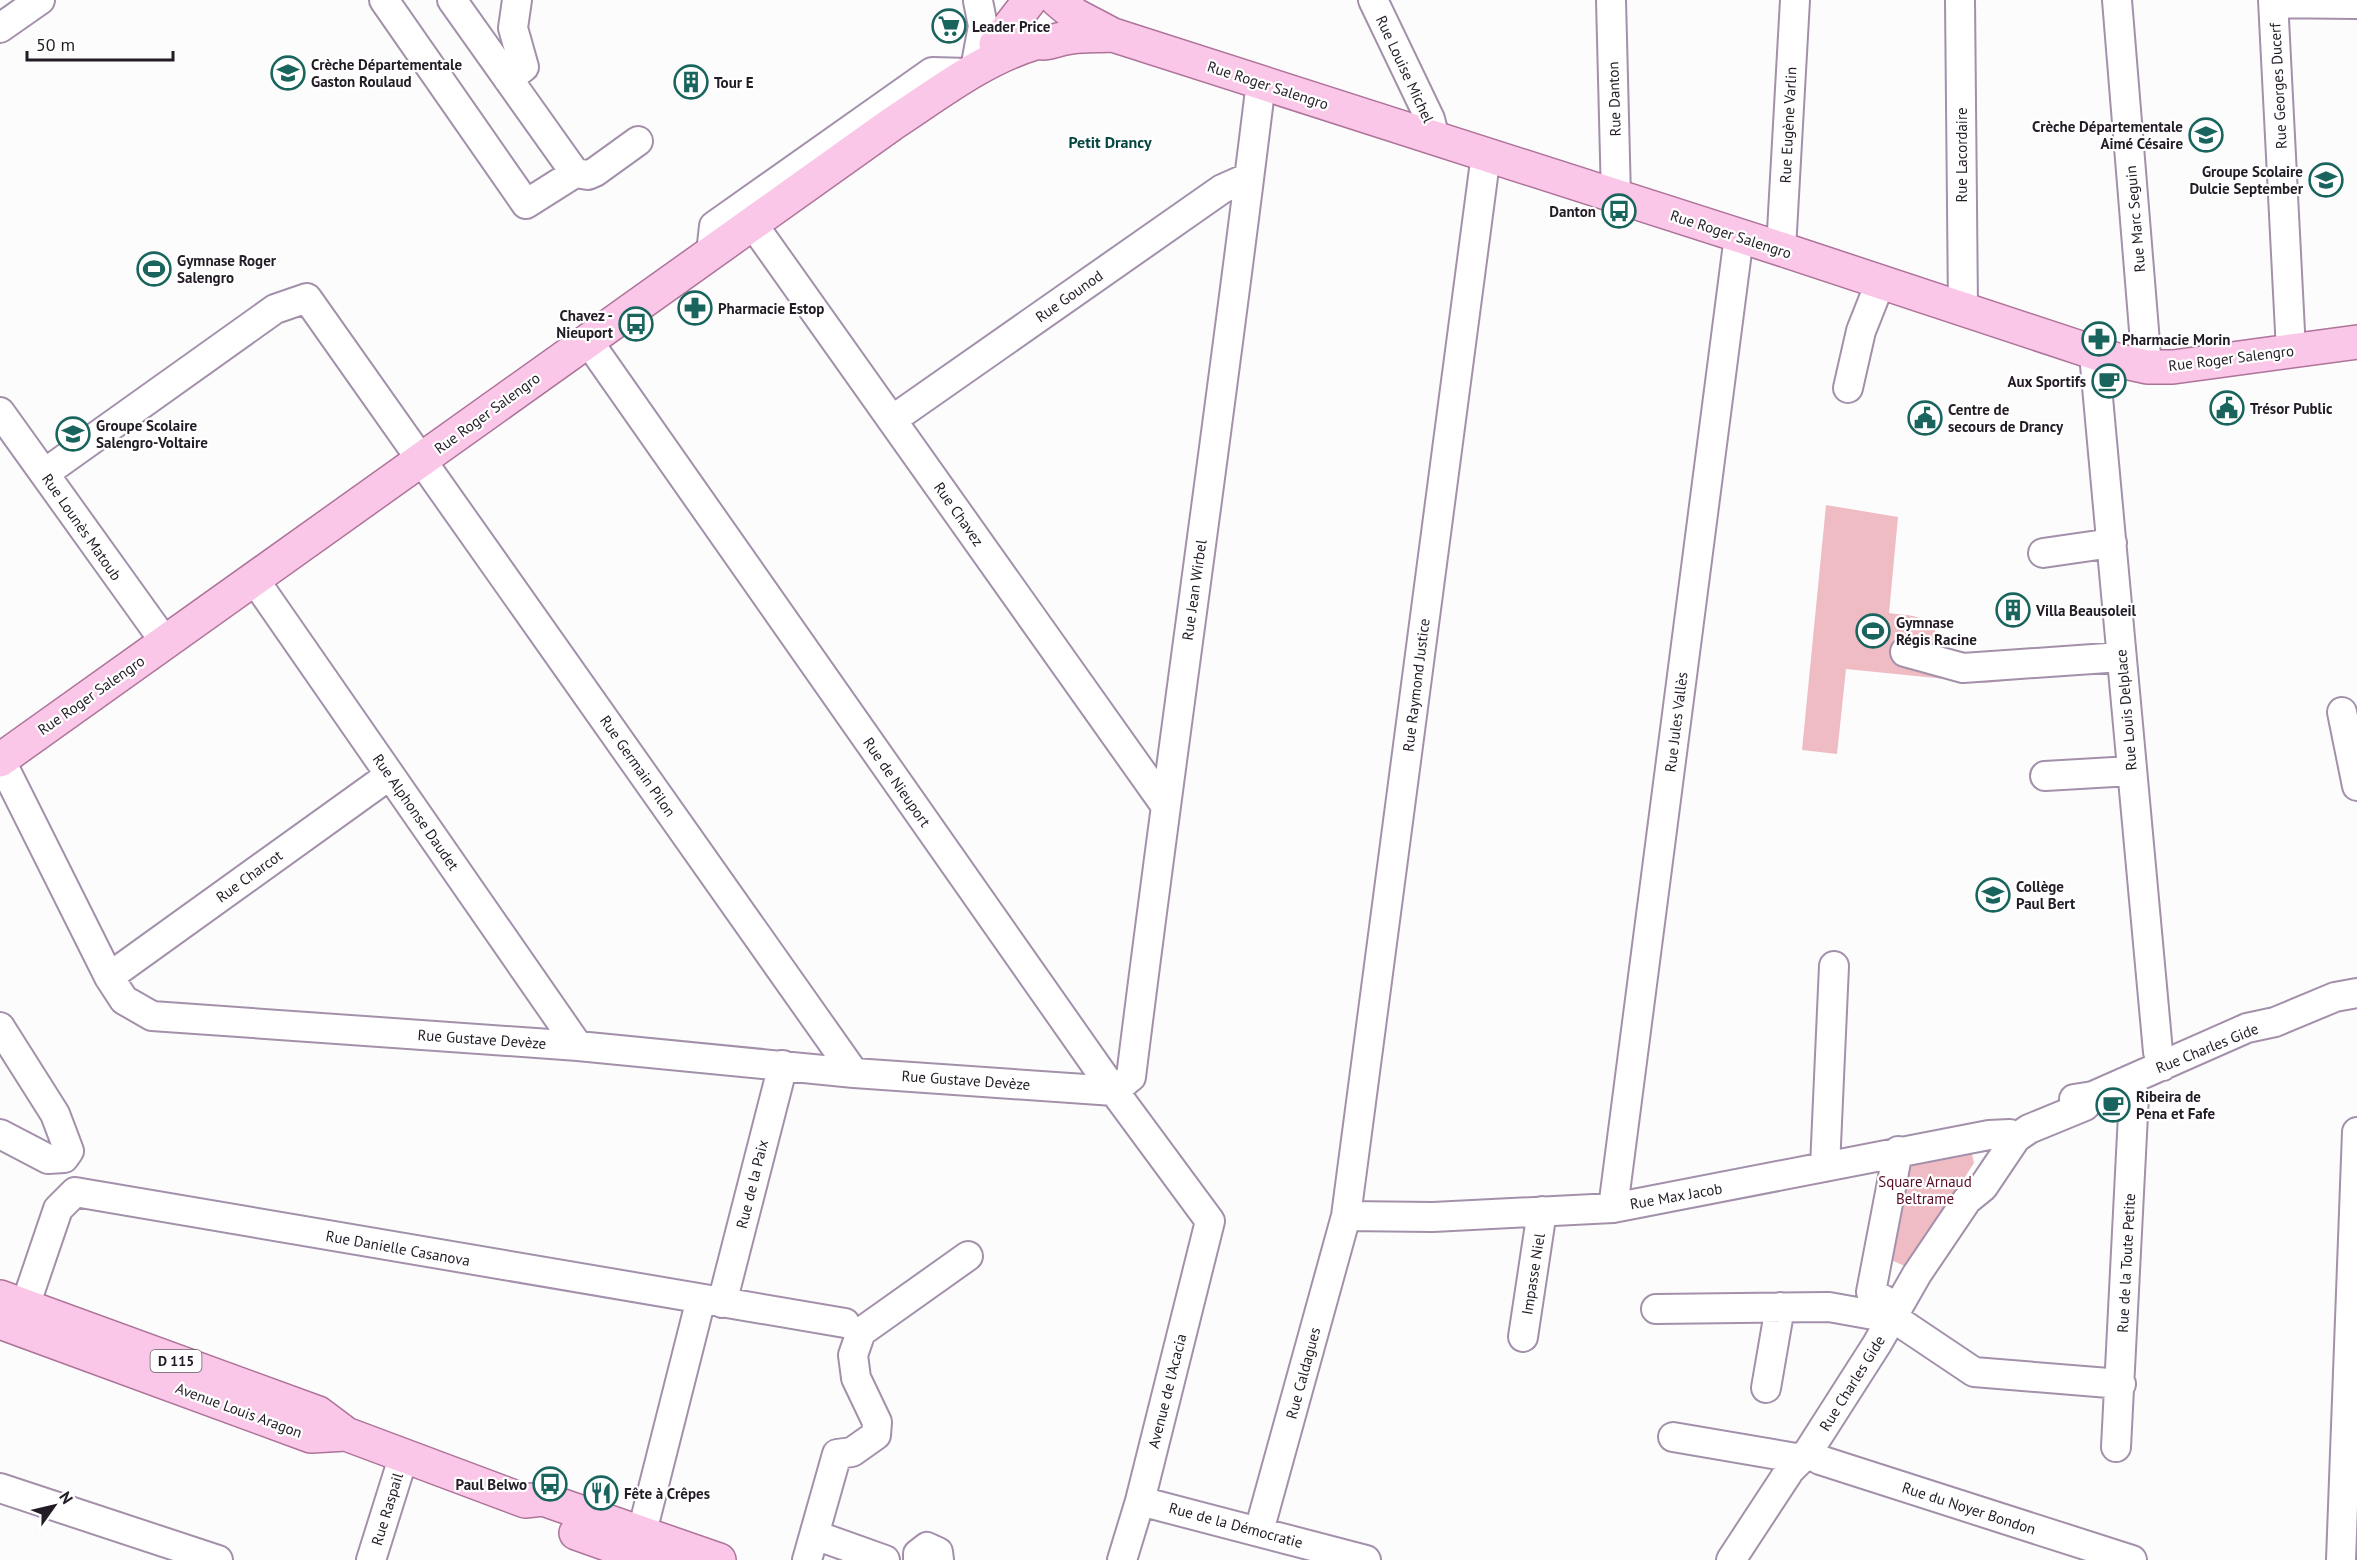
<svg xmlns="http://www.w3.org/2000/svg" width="2357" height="1560" viewBox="0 0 2357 1560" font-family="'PT Sans',sans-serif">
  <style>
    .green { fill: #efbcc4 }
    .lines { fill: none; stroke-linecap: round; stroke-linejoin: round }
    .minor-casing { stroke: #a390ab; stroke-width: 32 }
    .major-casing { stroke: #ae739a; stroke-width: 36 }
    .minor { stroke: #fff; stroke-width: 28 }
    .major { stroke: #fbc7e8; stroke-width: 33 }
    .labels { text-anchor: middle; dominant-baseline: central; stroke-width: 4.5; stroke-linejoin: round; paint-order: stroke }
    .shield { fill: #fff; stroke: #656067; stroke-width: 1.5 }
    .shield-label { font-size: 14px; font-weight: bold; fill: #231c26 }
    .poi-label { font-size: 15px; font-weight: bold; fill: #231c26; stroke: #fff; text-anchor: start }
    .street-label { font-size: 15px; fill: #231c26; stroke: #fff }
    .park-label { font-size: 15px; fill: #580d25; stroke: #fff }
    .neighbourhood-label { font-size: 16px; font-weight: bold; fill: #054640; stroke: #fff }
  </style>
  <rect width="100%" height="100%" fill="#fcfcfc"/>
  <path class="green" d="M1826,505l72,12 -9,96c12,2 31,1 41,11 10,10 6,19 22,29l160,18 -127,12 -139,-14 -9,85 -35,-4z
    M1971,1150l3,13 -67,104 -23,-10 18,-92z"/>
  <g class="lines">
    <defs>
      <path id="minor" d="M384,0l142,204 49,-31 13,2 7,-3 43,-31
        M452,0l123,173
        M1373,0l57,119 5,19
        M1611,0l5,197
        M1960,0l3,309
        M2117,0l30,367
        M2273,0l18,351
        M2274,3l83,1
        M0,28l40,-28
        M975,69l8,-43 -5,-25
        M508,79l16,-12 -11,-39 4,-28
        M752,223l413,582
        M1781,249l14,-249
        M711,253l3,-27 218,-154 37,1
        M588,341l526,750 96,130 -70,280 -18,59
        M2094,354l64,698 5,14
        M1848,388l13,-57 19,-48
        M0,412l165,230
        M892,420l330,-231 27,-12
        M45,473l230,-164 32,-11 547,775
        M2043,553l69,-10
        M254,579l324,467
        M1905,652l58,16 158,-11
        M2342,712l15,74
        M0,759l109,218 15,23 28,16 426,30 276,27 260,18
        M2045,776l86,-5
        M109,977l281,-202
        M0,1027l55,87 14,37 -5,7 -16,1 -48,-25
        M1114,1091l17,-14c41,-332 90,-663 130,-995
        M2074,1099l19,-3 154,-68 28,-6 60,-25 22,-4
        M1825,1167l9,-201
        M1613,1208l126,-972
        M1346,1216l87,1 180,-9 376,-73 21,-1 6,4
        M722,1303l61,-238
        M25,1306l33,-97 17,-17 770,131
        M1897,1308l-26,-16 27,-141
        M1656,1309l173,-2 50,9 9,10
        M1892,1317l82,55 147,12
        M1523,1337l19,-126
        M1766,1388l14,-81
        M1673,1437l129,22
        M2116,1447l18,-352 -5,-15
        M1808,1452l12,8 312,100
        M0,1488l218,72
        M1140,1501l226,59
        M1259,1531l87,-315 140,-1062
        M642,1532l59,-233
        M815,1535l70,25
        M371,1560l32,-102
        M807,1560l30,-106 15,-2 24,-17 1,-13 -21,-44 -3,-23 8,-23 107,-76
        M918,1560v-6l9,-7 11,5 1,8
        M1731,1560l59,-90 18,-18 69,-108 40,-70 50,-74 16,-13 33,-49 13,-9 56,-23 8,-10
        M2341,1560l16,-428"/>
      <path id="major" d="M1057,0l18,15 38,20 668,214 339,112 27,6h26l184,-25
        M1018,30c28,21 25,11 54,7 13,-2 26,-1 39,-2
        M996,44l34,-44
        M0,760l892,-636c46,-30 90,-65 143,-81
        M0,1297l318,116 28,21 179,67 18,-2 176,61
        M0,1322l311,114 35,-2
        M576,1533l76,27"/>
    </defs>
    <use href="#minor" class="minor-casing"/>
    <use href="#major" class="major-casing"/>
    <use href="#minor" class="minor"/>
    <use href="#major" class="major"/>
  </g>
  <defs>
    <symbol id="supermarket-ring" viewBox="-11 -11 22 22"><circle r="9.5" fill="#fff" stroke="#19655e" stroke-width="1.5"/><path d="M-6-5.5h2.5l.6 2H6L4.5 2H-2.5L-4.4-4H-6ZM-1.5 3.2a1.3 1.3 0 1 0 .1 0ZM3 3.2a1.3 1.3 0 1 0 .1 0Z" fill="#19655e"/></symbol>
    <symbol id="school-ring" viewBox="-11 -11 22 22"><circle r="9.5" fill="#fff" stroke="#19655e" stroke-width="1.5"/><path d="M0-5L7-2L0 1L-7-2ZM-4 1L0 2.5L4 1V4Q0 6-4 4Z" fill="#19655e"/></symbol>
    <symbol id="building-ring" viewBox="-11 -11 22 22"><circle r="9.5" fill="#fff" stroke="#19655e" stroke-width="1.5"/><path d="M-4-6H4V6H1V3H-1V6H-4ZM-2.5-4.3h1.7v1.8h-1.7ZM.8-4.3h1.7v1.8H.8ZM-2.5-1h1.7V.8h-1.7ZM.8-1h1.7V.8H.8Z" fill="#19655e"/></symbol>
    <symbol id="bus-ring" viewBox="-11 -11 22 22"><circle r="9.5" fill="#fff" stroke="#19655e" stroke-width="1.5"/><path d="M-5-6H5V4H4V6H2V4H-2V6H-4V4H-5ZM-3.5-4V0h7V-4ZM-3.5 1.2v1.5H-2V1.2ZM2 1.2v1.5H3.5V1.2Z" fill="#19655e"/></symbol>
    <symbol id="stadium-ring" viewBox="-11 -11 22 22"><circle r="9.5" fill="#fff" stroke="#19655e" stroke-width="1.5"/><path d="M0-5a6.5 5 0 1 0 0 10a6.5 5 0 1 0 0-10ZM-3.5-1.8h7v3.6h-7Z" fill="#19655e"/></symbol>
    <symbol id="pharmacy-ring" viewBox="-11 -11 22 22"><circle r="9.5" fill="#fff" stroke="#19655e" stroke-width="1.5"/><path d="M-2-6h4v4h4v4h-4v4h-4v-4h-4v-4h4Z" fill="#19655e"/></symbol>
    <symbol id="cafe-ring" viewBox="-11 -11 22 22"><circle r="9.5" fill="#fff" stroke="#19655e" stroke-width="1.5"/><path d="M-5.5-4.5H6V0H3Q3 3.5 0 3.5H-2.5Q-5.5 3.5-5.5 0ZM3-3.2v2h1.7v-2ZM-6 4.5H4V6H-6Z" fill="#19655e"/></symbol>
    <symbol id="civic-ring" viewBox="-11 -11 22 22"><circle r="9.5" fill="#fff" stroke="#19655e" stroke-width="1.5"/><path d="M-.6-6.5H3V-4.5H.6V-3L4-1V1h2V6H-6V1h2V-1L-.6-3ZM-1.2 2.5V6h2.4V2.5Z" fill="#19655e"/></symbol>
    <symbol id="restaurant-ring" viewBox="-11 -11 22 22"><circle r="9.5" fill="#fff" stroke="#19655e" stroke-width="1.5"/><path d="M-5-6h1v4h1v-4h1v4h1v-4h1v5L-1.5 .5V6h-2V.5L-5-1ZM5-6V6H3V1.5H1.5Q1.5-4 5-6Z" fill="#19655e"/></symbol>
  </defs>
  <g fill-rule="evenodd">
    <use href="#supermarket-ring" x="930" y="7" width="38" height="38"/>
    <use href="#school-ring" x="269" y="54" width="38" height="38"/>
    <use href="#building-ring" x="672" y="63" width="38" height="38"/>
    <use href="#school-ring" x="2187" y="116" width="38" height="38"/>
    <use href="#school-ring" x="2307" y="161" width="38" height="38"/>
    <use href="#bus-ring" x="1600" y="192" width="38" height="38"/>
    <use href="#stadium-ring" x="135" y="250" width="38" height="38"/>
    <use href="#pharmacy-ring" x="676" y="289" width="38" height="38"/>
    <use href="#bus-ring" x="617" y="305" width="38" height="38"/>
    <use href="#pharmacy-ring" x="2080" y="320" width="38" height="38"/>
    <use href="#cafe-ring" x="2090" y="362" width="38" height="38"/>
    <use href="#civic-ring" x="2208" y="389" width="38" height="38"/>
    <use href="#civic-ring" x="1906" y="399" width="38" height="38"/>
    <use href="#school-ring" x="54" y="415" width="38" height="38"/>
    <use href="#building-ring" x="1994" y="591" width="38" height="38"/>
    <use href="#stadium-ring" x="1854" y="612" width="38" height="38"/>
    <use href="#school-ring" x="1974" y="876" width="38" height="38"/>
    <use href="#cafe-ring" x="2094" y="1086" width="38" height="38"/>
    <use href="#bus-ring" x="531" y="1465" width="38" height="38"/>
    <use href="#restaurant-ring" x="582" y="1474" width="38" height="38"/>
  </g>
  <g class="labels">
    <rect class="shield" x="150.5" y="1350" width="51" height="22" rx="4.5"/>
    <g class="shield-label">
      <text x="176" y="1361">D 115</text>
    </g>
    <g class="poi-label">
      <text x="972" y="26">Leader Price</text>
      <text x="311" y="64">Crèche Départementale<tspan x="311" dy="17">Gaston Roulaud</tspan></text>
      <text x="714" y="82">Tour E</text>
      <text x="2183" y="126" text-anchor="end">Crèche Départementale<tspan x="2183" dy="17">Aimé Césaire</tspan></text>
      <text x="2303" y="171" text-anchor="end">Groupe Scolaire<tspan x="2303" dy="17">Dulcie September</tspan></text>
      <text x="1596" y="211" text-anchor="end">Danton</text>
      <text x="177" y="260">Gymnase Roger<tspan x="177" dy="17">Salengro</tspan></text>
      <text x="718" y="308">Pharmacie Estop</text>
      <text x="613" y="315" text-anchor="end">Chavez -<tspan x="613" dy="17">Nieuport</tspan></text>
      <text x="2122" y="339">Pharmacie Morin</text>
      <text x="2086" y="381" text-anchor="end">Aux Sportifs</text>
      <text x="2250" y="408">Trésor Public</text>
      <text x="1948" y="409">Centre de<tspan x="1948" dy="17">secours de Drancy</tspan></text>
      <text x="96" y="425">Groupe Scolaire<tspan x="96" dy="17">Salengro-Voltaire</tspan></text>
      <text x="2036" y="610">Villa Beausoleil</text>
      <text x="1896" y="622">Gymnase<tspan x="1896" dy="17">Régis Racine</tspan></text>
      <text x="2016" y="886">Collège<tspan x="2016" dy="17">Paul Bert</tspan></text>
      <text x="2136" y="1096">Ribeira de<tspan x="2136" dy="17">Pena et Fafe</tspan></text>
      <text x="527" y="1484" text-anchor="end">Paul Belwo</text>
      <text x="624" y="1493">Fête à Crêpes</text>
    </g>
    <g class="street-label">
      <text transform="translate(1405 69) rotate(65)">Rue Louise Michel</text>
      <text transform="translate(1268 85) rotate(18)">Rue Roger Salengro</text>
      <text transform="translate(2278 86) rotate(-93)">Rue Georges Ducerf</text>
      <text transform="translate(1614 99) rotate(-92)">Rue Danton</text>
      <text transform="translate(1788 125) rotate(-87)">Rue Eugène Varlin</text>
      <text transform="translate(1961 155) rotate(-90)">Rue Lacordaire</text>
      <text transform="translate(2135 219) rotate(-95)">Rue Marc Seguin</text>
      <text transform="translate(1731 234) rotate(18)">Rue Roger Salengro</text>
      <text transform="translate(1069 296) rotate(-35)">Rue Gounod</text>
      <text transform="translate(2231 358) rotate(-7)">Rue Roger Salengro</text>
      <text transform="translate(487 413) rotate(-36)">Rue Roger Salengro</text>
      <text transform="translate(959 514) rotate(55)">Rue Chavez</text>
      <text transform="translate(82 527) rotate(55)">Rue Lounès Matoub</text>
      <text transform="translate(1194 590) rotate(-82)">Rue Jean Wirbel</text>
      <text transform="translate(1416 685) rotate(-83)">Rue Raymond Justice</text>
      <text transform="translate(91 695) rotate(-35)">Rue Roger Salengro</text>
      <text transform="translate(2126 710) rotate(-95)">Rue Louis Delplace</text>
      <text transform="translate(1676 722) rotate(-83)">Rue Jules Vallès</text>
      <text transform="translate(638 766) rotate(55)">Rue Germain Pilon</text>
      <text transform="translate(897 782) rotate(55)">Rue de Nieuport</text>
      <text transform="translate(416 812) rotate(55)">Rue Alphonse Daudet</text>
      <text transform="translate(249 876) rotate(-36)">Rue Charcot</text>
      <text transform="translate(482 1039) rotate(4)">Rue Gustave Devèze</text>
      <text transform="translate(2207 1048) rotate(-22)">Rue Charles Gide</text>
      <text transform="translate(966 1080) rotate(4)">Rue Gustave Devèze</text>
      <text transform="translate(752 1184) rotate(-76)">Rue de la Paix</text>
      <text transform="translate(1676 1196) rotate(-10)">Rue Max Jacob</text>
      <text transform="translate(398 1248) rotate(10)">Rue Danielle Casanova</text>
      <text transform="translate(2126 1263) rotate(-87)">Rue de la Toute Petite</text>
      <text transform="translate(1533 1274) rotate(-81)">Impasse Niel</text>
      <text transform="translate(1303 1373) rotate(-75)">Rue Caldagues</text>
      <text transform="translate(1852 1383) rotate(-58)">Rue Charles Gide</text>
      <text transform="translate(1167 1391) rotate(-76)">Avenue de l'Acacia</text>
      <text transform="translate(239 1410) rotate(20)">Avenue Louis Aragon</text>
      <text transform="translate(1969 1508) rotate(18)">Rue du Noyer Bondon</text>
      <text transform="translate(387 1509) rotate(-73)">Rue Raspail</text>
      <text transform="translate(1236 1525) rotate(15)">Rue de la Démocratie</text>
    </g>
    <g class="park-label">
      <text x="1925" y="1181">Square Arnaud<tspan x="1925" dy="17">Beltrame</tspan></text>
    </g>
    <g class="neighbourhood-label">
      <text x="1110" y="142">Petit Drancy</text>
    </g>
  </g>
  <g transform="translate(54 1506) rotate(56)" stroke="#ffffff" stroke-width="4.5" paint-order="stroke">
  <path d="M0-4.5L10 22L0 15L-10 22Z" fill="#231c26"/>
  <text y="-9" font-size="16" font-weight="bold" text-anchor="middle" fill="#231c26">N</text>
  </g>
  <path d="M27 51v9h146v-9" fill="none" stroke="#231c26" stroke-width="3"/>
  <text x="36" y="51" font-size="18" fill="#231c26" stroke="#ffffff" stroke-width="4.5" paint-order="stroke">50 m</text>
</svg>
